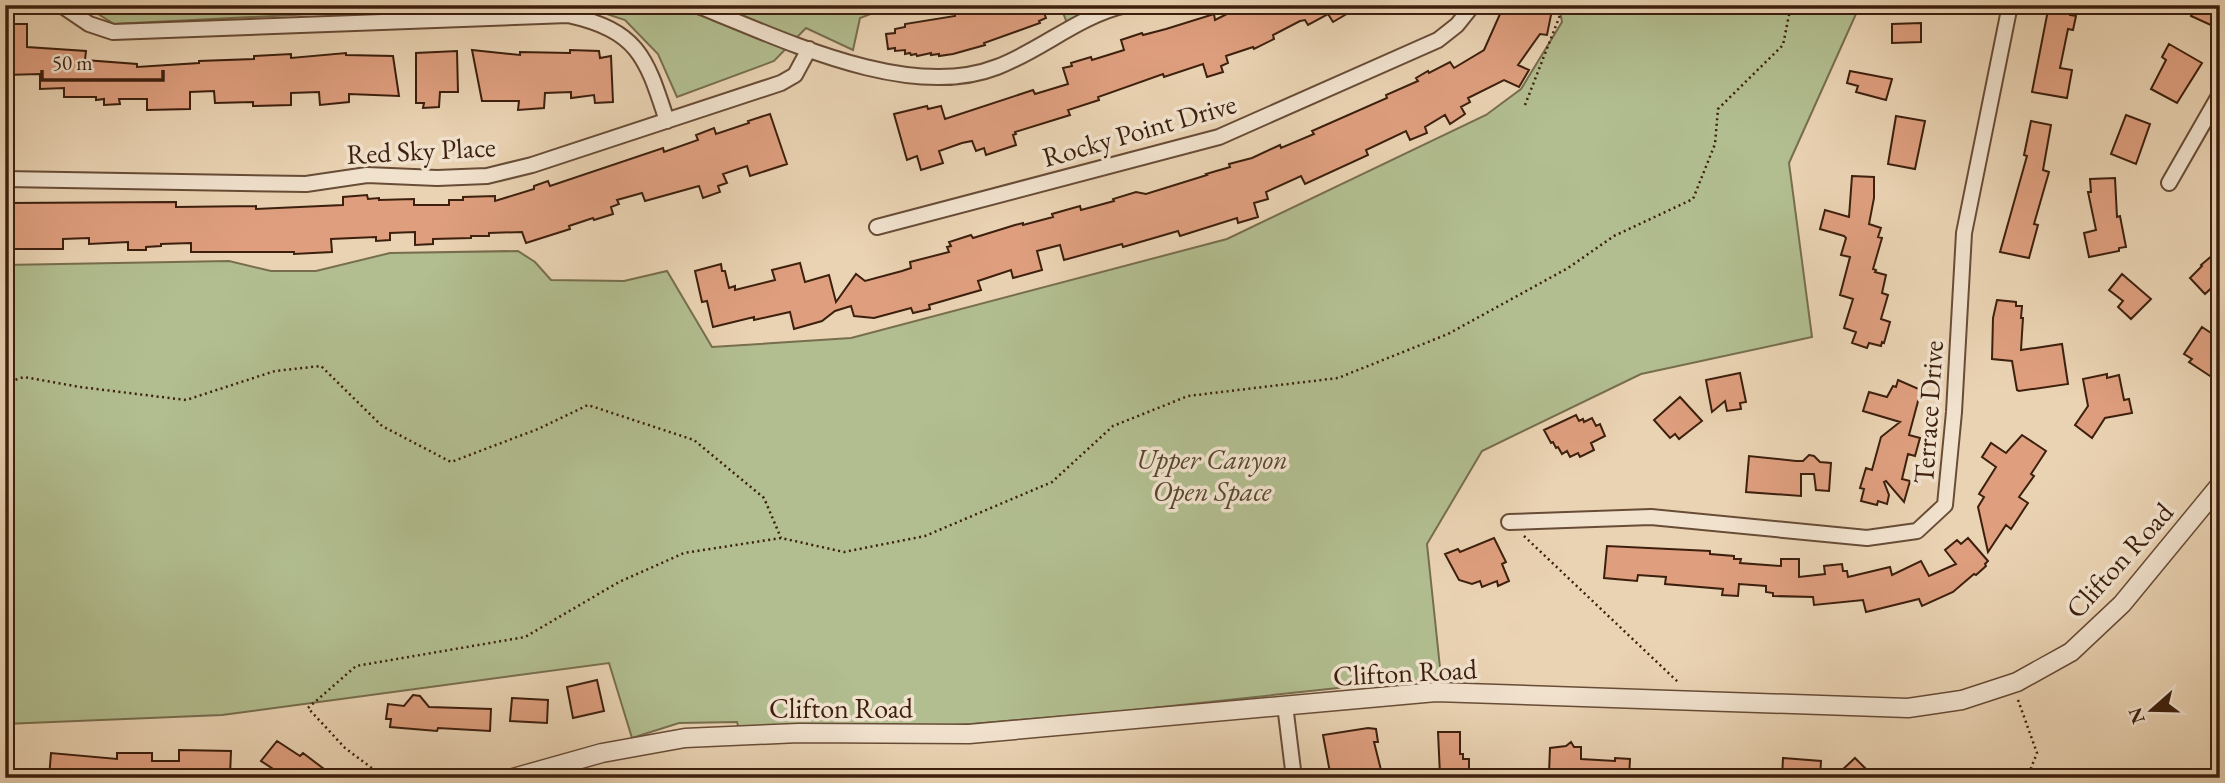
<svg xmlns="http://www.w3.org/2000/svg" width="2225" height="783" viewBox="0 0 2225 783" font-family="'EB Garamond',serif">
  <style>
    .green { fill: #b2be90; stroke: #776e4e; stroke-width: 2 }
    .building { fill: #df9f7f; stroke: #3c1f0d; stroke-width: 2 }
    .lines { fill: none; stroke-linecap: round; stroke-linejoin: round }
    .minor-casing { stroke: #684c36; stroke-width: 18 }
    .tertiary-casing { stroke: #684c36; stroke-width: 21 }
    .path { stroke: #3c1f0d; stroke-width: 2.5; stroke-dasharray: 2 3.5; stroke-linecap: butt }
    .minor { stroke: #f1e2ce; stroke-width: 14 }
    .tertiary { stroke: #f1e2ce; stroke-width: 18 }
    .labels { text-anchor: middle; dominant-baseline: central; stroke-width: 7; stroke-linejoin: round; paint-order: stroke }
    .street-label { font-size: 28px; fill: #3c1f0d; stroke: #f1e2ce }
    .park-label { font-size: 28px; font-style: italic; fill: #5a472e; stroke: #f1e2ce }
  </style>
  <rect width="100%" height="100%" fill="#ead3b3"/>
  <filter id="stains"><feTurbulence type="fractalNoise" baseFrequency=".00286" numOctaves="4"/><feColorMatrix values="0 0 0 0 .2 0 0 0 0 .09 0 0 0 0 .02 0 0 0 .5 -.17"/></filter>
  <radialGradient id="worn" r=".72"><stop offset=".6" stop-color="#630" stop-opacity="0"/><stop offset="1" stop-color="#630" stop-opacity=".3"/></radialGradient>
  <path class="green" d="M84,5h404l-374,19z
    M580,5h314l-34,13 -7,32 -47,-22 -32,33 -97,36 -19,-43 -33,-34z
    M1060,5h54l-47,18z
    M1559,5h301l-71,158 23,174 -171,37 -159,77 -55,93 14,133 -326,35 -144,12 -230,12 -4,-14 -58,1 -47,15 -23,-75 -387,52 -217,9v-459l224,-4 42,10h45l74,-18 128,-2 17,11 16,18 73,1 43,-10 45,76 139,-9 376,-99 259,-124 35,-26 41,-67z"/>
  <path class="building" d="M960,5h81l5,13 -7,3 1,2 -56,20 1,2 -32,9 -14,2v-2l-8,1v-2l-14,3 -1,-2 -5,1 -1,-2 -5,1v-4l-10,1v-3l-7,1 -2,-15 9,-1v-4l10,-2v-3l50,-8 -1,-6 7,-2z
    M1245,5h117l-29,17 -5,-8 -20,11 -3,-5 -5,1 -27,14 1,4 -20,10 -1,-2 -27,9 2,7 -7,3 2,6 -16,5 -4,-13 -39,13 -1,-3 -65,23 1,3 -31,10 2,5 -55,17 1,2 -3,1 3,10 -30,10 -2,-7 -8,3 -4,-10 -10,2 -23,8 4,12 -22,7 -4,-14 -10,4 -13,-46 33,-8 1,3 13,-3 4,13 88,-29 2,4 33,-10 -5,-16 9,-2 -1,-3 20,-6 1,3 32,-10 -3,-10 21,-7 1,2 23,-6 48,-15 1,6z
    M1504,5h49l-6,30 -7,-1 -22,31 11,5 -10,17 -15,-7 -36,18 2,4 -9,5 4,7 -15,10 -5,-9 -20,12 2,6 -17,7 -4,-9 -40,19 2,5 -63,29 -4,-8 -35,16 2,7 -14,4 4,14 -20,6 -1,-5 -57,18 -2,-5 -55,16 -1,-3 -58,16 -4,-15 -23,6 5,19 -29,8 -2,-8 -33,11 3,9 -52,15 1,4 -17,4 -2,-5 -37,10 -20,-2 -3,-10 -16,5 -13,10 -28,8 -4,-17 -36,8v-3l-41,10 -6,-26 -5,1 -7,-31 26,-7 1,7h3l4,17 6,-2v4l40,-10 -3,-10 28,-7 5,19 24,-7 7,27 20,-28 9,7 37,-10 9,-3 -1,-6 39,-10 -2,-5 4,-1 -2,-4 22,-7 2,3 42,-13 8,-2v2l30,-8 -1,-3 28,-8 1,4 33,-9 -1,-2 23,-7 10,2 61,-19 -1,-1 24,-7 -1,-3 23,-6 28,-13 1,3 33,-14 -2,-3 75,-33 -1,-3 32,-14 -2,-3 12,-7 1,2 21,-11 4,6 30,-18z
    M2049,5l22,4 -1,6 6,1 -3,14 -5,-1 -8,39 12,2 -5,28 -35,-6z
    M2196,5h24v11l-5,11 -24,-11z
    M1921,23v19l-29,1v-19z
    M5,24h22v23l59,4 -1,9 52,4v3l62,-4v-2l55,-2v-3l37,-2v4l55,-5v2l47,1 6,40 -50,-2v8l-29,3 -1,-13 -28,1v12l-38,1v-4l-38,1 -1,-12 -24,1v17l-43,1v-11h-28l1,5 -16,1v-6l-8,1v-3h-32v-9l-24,1v-15l-35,1z
    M2169,44l33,19 -25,40 -26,-14 15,-29 -4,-3z
    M472,50l48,5v-3l50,1v-3l29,1 1,7 11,-2 2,46 -18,1 -1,-8 -23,3v-6l-26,1 -1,15 -26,2 1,-9h-37z
    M457,51l1,41h-18l-1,15 -16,1 1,-5h-8v-50z
    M1850,71l42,8 -6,21 -30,-8 2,-6 -11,-3z
    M770,114l17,50 -37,12 -3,-10 -24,8 4,9 -9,3 2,6 -17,6 -4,-12 -54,15 -3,-8 -25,7 2,4 -8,3 2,7 -19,6 -1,-2 -24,8 1,3 -44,14 -4,-11 -33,1v3h-18v2l-38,1v5l-18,1v-13l-25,1v7l-14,1v-4l-45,2 1,13 -38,2v-2h-103v-9l-30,1v2l-15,1v3h-18v-8l-39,2v-6l-26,1v10h-58v-46l171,-1v5l80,-1v3l87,-4v-8l24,-2 1,4 11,-1v2l35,-1v6h35v-5h14v-3l32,-1v5l39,-12v-3l14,-5 2,5 113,-38 1,4 34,-12 -2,-5 18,-7 2,6 33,-11 -1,-2z
    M2126,115l24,9 -14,40 -25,-10z
    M1896,116l29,5 -10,48 -27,-5z
    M2031,121l20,4 -8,45 6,2 -15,52 4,1 -9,33 -29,-6 27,-96 -3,-1z
    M1852,176l22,1v21l-5,26 12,4 -3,9 4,1 -9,31 3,1 -1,2 11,3 -4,18 6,2 -7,24 9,3 -6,21 -2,-1 -1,4 -12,-3 -2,5 -15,-5 4,-11 -12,-4 9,-29 -13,-4 10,-38 -9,-2 5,-17 -2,-2 -24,-7 5,-19 24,7z
    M2115,178l2,39 3,-1 6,31 -7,1v3l-30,6 -5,-24 12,-3 -8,-38h3l-1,-13z
    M2220,249v31l-15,14 -15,-16 12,-12 -1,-1z
    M2122,274l29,25 -20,20 -13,-12 5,-6 -14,-11z
    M1997,300l19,2v4h6l-1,12h2l-2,32 41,-6 6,40 -49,7 -2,-1 -5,-29 -20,-2 1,-41z
    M2202,327l18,12v29l-7,10 -24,-16 3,-3 -8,-5z
    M1740,373l6,29 -6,1 1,6 -14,2 -2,-10 -13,11 -6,-32z
    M2107,374v4l12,-3 5,25 5,-1 3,14 -27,5 -13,20 -17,-13 13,-19 -5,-27z
    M1898,380l23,10 -12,45 11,3 -5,18 -7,-2 -6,25 8,2 -6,21 -18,-21 -2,1 5,13 -2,9 -9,-3 -1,4 -16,-4 3,-12 -4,-1 6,-20 6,2 9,-33 19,-15 -37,-11 6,-19 18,5 6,-11 3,1z
    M1680,397l22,24 -23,18 -4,-5 -5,4 -16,-18z
    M1576,415l3,6 4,-2 1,3 8,-4 4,8 4,-2 5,12 -14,7 3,7 -14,7 -2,-4 -8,4 -3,-6 -5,3 -4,-7 -2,1 -3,-6 -2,1 -7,-13z
    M2022,435l24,16 -15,23 3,2 -15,21 9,6 -17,26 -5,-4 -18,27 -10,-45 6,-10 -5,-3 17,-27 -14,-10 9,-14 15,10z
    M1809,455l5,1 6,6 11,1 -2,28 -13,-1 -2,-16h-13v22l-55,-4 3,-36 47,5h7z
    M1494,538l12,24 -4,2 7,17 -11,5 -1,-5 -15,6 -2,-6 -8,3 -13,-4 -14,-26 13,-5 2,3z
    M1968,538l20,23 -3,3 1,2 -10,9 -2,-1 -21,18 -31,14 -3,-7 -53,13 -3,-12 -49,5 -1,-8 -40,-1v-3l-7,-1v-6l-27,-2 -1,12 -16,-1 1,-6 -58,-5 1,-7 -28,-2 -1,6 -33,-3 3,-32 103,5v3l24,2v3h7l-1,4 41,3v-7h18v18l26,-3 -1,-8 18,-2 1,7h4l1,6 42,-10 2,8 29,-14 8,15 27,-12 -11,-14 12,-10 4,4z
    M597,680l7,31 -31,7 -6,-31z
    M413,695l7,1 9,11 62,2 -1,22 -52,-3 -1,3 -47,-4 1,-8h-5l2,-15 16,2z
    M512,698l36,2 -1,23 -37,-2z
    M1368,728l8,1 2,13h-4l9,36h-52l-8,-43z
    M1438,732h22v22h3v5h6v19h-27l-2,-3z
    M277,741l23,15 3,-3 21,16 -6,9h-31l-26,-17z
    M1571,742l3,5h7v12l34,2v-3l15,1 -1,19h-67v-5h-13l1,-25 16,-2z
    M179,750l52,1 -1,25 -111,2 -23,-6v6h-47l2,-25 66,6v-6h35v8h27z
    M1783,758l38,3 -1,17h-38z
    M1855,758l11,11 7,9h-25l-7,-7z"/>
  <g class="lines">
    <defs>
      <path id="minor" d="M61,5l28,19 24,8 455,-17c71,16 78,42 99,106
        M696,5c84,33 212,97 301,62 45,-17 81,-51 129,-62
        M5,179l301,5 61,-9 70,3 50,-2 45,-11 249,-82 14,-8 14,-26
        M2169,183l51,-89
        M877,227l342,-90 219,-97 19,-15 16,-20
        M1509,522l142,-5 216,21 50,-7 28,-26 9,-93 10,-179 46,-228
        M1285,705l9,73"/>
      <path id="tertiary" d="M513,778l89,-25 83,-15 114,-5 170,1 467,-42 472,16 54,-8 55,-18 54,-30 51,-48 98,-119"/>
    </defs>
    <use href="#minor" class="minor-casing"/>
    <use href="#tertiary" class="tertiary-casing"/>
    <path class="path" d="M1525,105l39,-100
      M5,383l19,-6 56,10 106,13 89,-29 46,-5 61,60 69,36 87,-33 50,-24 106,35 70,58 17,40
      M1524,536l155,147
      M2018,700l19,53 -10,25
      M385,778l-40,-30 -37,-40 48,-42 169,-29 94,-55 65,-29 97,-15 63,14 81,-16 127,-54 61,-56 75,-30 150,-18 110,-44 120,-66 46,-32 79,-37 22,-55 3,-35 65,-64 8,-40"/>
    <use href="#minor" class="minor"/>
    <use href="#tertiary" class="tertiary"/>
  </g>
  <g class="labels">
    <g class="street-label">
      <text transform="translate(1139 130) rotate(-16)">Rocky Point Drive</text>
      <text transform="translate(421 150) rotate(-3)">Red Sky Place</text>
      <text transform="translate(1928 412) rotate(-86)">Terrace Drive</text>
      <text transform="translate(2119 560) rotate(-48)">Clifton Road</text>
      <text transform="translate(1405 672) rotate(-3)">Clifton Road</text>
      <text x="841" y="708">Clifton Road</text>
    </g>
    <g class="park-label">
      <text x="1212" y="459">Upper Canyon<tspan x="1212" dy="32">Open Space</tspan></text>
    </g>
  </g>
  <rect width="2225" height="783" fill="none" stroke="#ead3b3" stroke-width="28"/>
  <rect x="7" y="7" width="2211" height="769" fill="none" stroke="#3c1f0d" stroke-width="3.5"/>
  <rect x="14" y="14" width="2197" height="755" fill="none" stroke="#3c1f0d" stroke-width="2"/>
  <g transform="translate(2152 710) rotate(250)" stroke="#f1e2ce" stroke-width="5" paint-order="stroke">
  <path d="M0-5L12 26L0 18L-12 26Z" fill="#3c1f0d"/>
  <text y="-10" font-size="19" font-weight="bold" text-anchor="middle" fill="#3c1f0d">N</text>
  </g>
  <path d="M42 70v10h121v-10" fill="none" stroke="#3c1f0d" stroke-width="3.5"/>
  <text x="52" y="70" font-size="21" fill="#3c1f0d" stroke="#f1e2ce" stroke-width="5" paint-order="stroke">50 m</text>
  <rect width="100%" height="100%" filter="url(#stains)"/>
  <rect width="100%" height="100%" fill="url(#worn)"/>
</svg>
